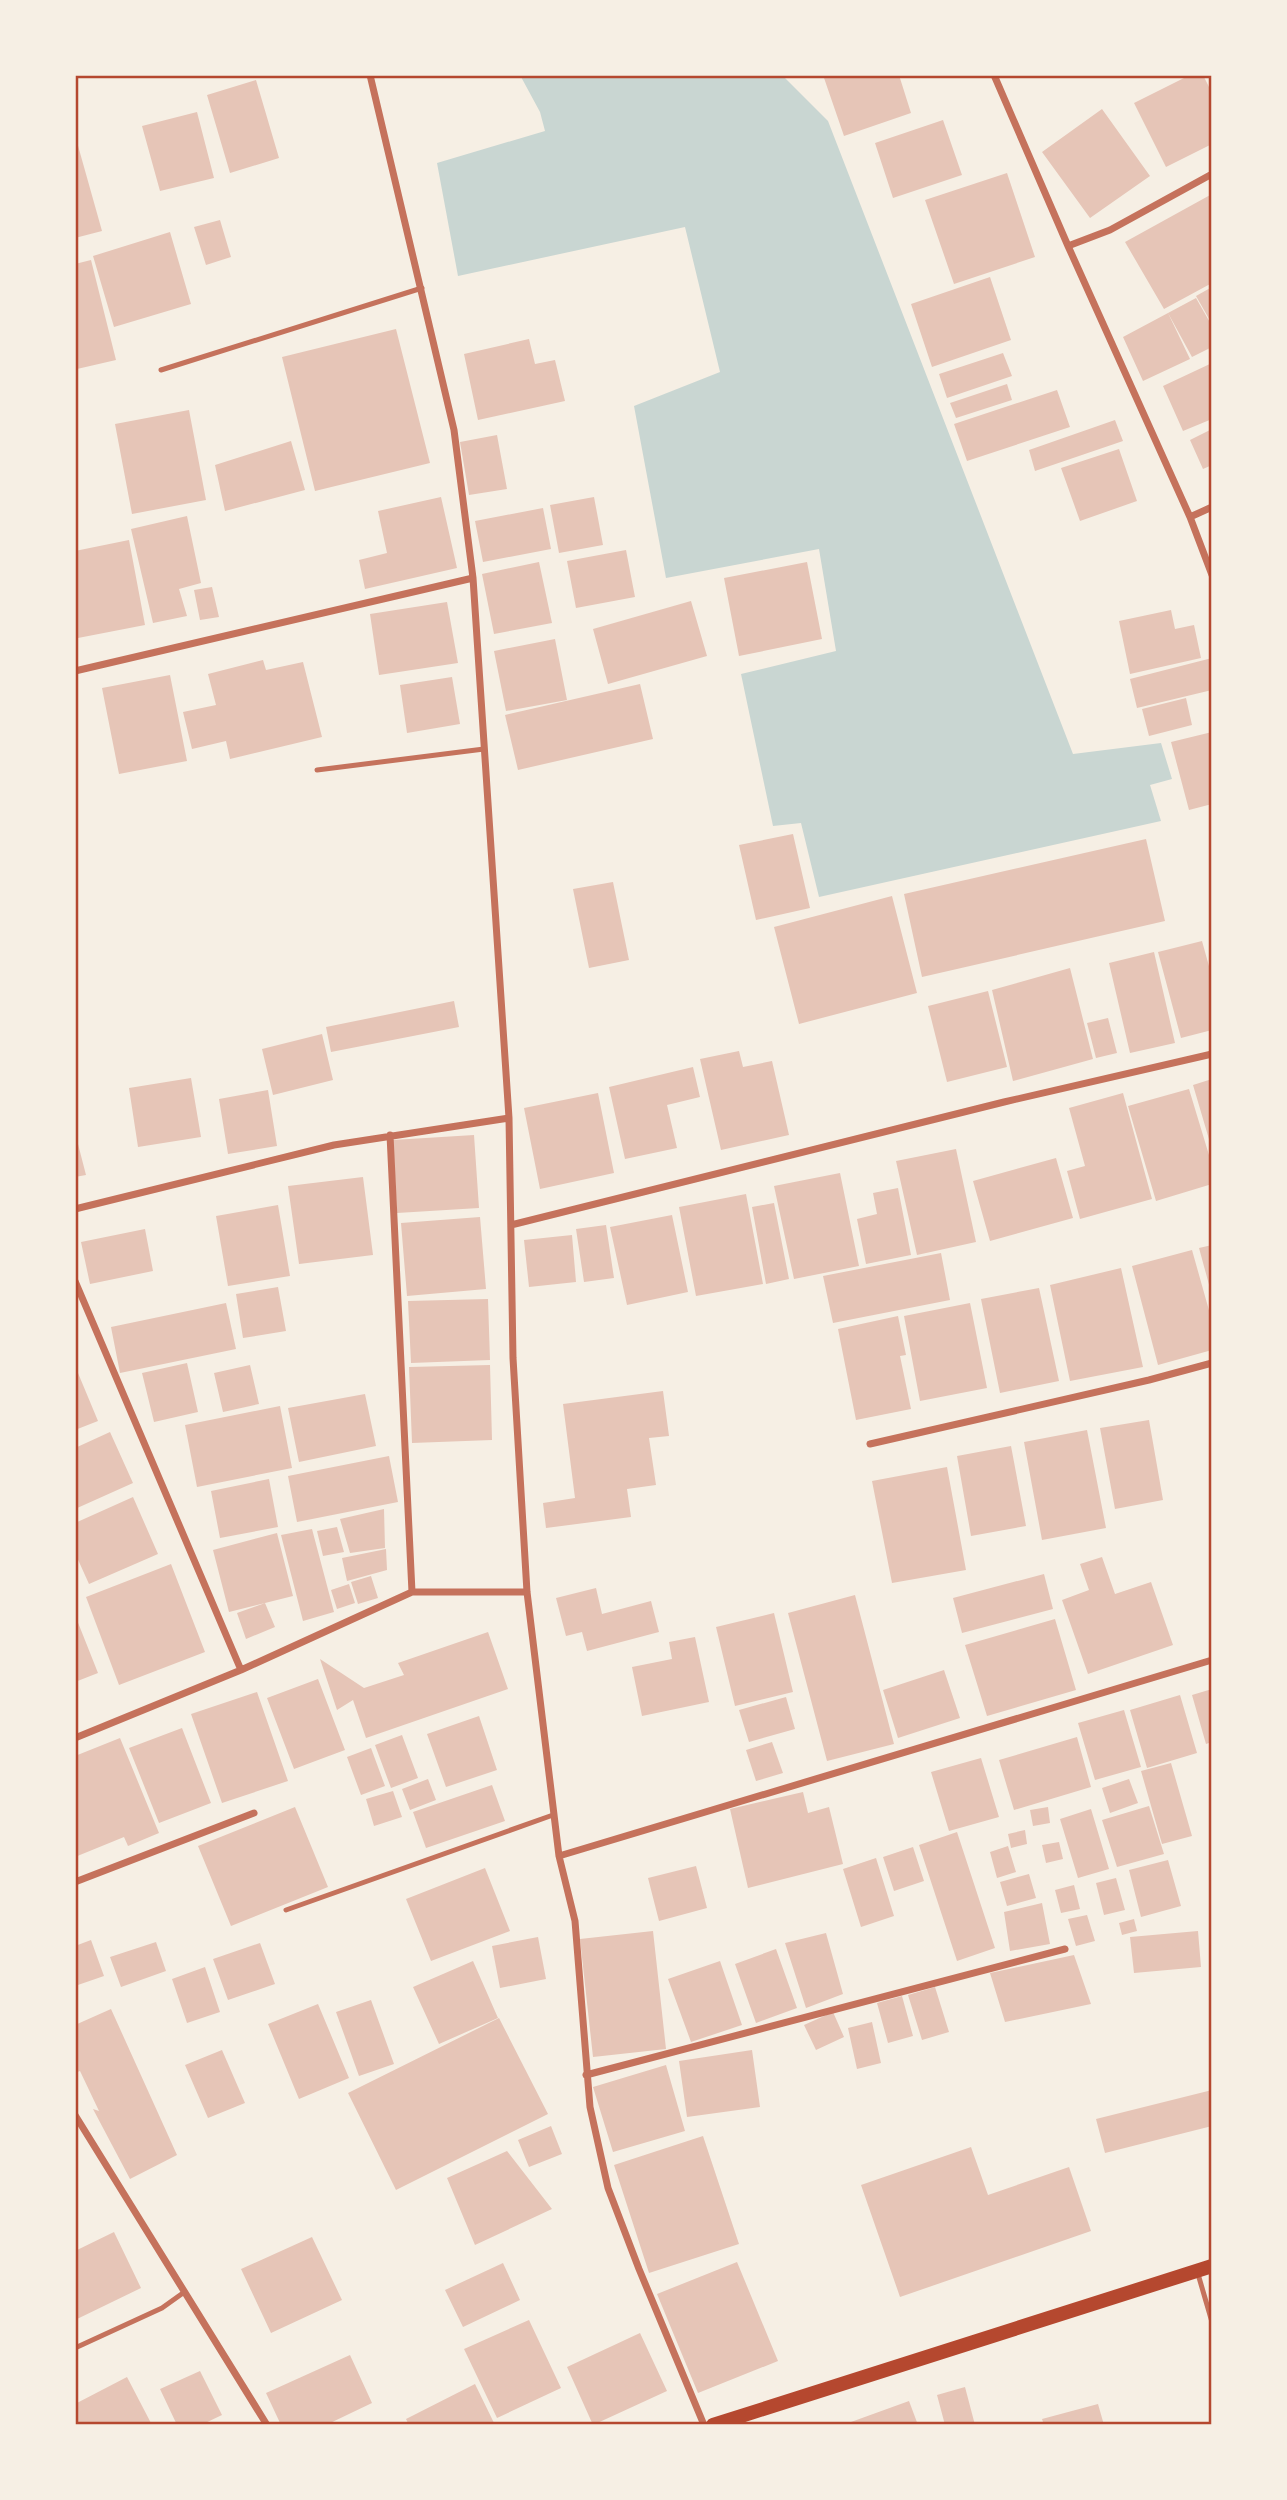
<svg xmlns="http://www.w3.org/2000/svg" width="1287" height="2500" viewBox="0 0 1287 2500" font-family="Inter,sans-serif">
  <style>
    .water { fill: #c9d6d2 }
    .building { fill: #e6c5b7 }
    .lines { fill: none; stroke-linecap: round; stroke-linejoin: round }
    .service { stroke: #c5725c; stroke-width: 5 }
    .minor { stroke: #c5725c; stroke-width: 7 }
    .secondary { stroke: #b5482f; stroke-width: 14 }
    .neatline { fill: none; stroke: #b5482f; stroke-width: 2.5 }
  </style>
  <rect width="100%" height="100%" fill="#f6efe4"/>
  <path class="water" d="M520,75h262l46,46 245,633 88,-11 11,36 -22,6 11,36 -342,76 -18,-74 -28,3 -32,-152 95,-23 -17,-102 -153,29 -32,-172 86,-34 -35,-145 -227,49 -21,-113 108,-32 -5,-19z"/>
  <path class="building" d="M823,75h76l12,38 -67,23z
    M1190,75h13l9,18v51l-46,23 -32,-64z
    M256,80l23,78 -49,15 -23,-78z
    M1102,109l48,67 -60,42 -48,-66z
    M197,112l17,66 -54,13 -18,-65z
    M943,120l19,55 -69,23 -18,-55z
    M75,135l27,96 -27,7z
    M1007,173l28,84 -81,27 -29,-84z
    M1212,194v89l-48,26 -39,-67z
    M220,220l11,37 -25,8 -12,-38z
    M170,232l21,72 -77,23 -21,-71z
    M91,260l25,100 -39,9 -2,-105z
    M990,277l21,63 -79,27 -21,-63z
    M1212,287v37l-16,-28z
    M1196,298l16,28v21l-20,10 -24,-44z
    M1168,313l22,46 -47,22 -20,-44z
    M396,329l34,134 -115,28 -33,-134z
    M529,339l6,25 20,-4 10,41 -87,19 -14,-66z
    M1003,353l9,23 -65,22 -8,-24z
    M1212,363v56l-29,12 -20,-45z
    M1007,384l5,16 -56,18 -6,-15z
    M1057,390l13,37 -103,34 -13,-37z
    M189,410l17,90 -74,14 -17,-90z
    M1115,420l8,21 -88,30 -6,-21z
    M1212,429v36l-9,4 -13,-29z
    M497,435l10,54 -38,6 -9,-53z
    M291,441l14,49 -80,21 -10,-46z
    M1119,449l18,52 -57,20 -19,-53z
    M441,497l16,71 -92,21 -6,-29 28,-7 -9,-42z
    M594,497l9,48 -44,8 -9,-48z
    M543,508l8,41 -68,13 -8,-41z
    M187,516l14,67 -22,6 8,27 -34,7 -22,-94z
    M129,540l16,85 -67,13 -3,-16v-71z
    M626,550l9,47 -59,11 -9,-47z
    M539,562l13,61 -58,11 -12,-60z
    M807,562l15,77 -83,17 -15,-78z
    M212,587l7,30 -19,3 -6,-30z
    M691,601l16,55 -99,28 -15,-55z
    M447,602l11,61 -79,12 -9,-61z
    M1171,610l4,19 19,-4 7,33 -71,16 -11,-53z
    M555,639l12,61 -61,11 -12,-60z
    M1212,658v32l-75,18 -7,-29z
    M263,660l3,10 37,-8 19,75 -92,22 -4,-18 -34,8 -9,-37 33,-7 -8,-31z
    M170,675l17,86 -68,13 -17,-86z
    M452,677l8,47 -53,9 -7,-48z
    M640,684l13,55 -135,31 -13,-55z
    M1186,698l6,27 -43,11 -7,-27z
    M1212,732v72l-23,6 -18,-68z
    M793,834l17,74 -54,12 -17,-75z
    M1146,839l19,82 -243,56 -18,-83z
    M613,882l16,78 -40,8 -16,-79z
    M892,896l25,97 -118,31 -25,-97z
    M1202,941l10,36v53l-31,8 -23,-86z
    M1154,952l21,91 -45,10 -21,-90z
    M1070,968l23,91 -80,22 -21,-91z
    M988,991l19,76 -60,15 -19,-76z
    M454,1001l5,26 -128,25 -5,-25z
    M1108,1018l9,35 -21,5 -9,-35z
    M322,1034l11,46 -60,15 -11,-46z
    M739,1051l4,16 29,-6 17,74 -68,15 -21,-91z
    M693,1067l7,30 -33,8 10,43 -52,11 -16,-72z
    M191,1078l10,59 -63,10 -9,-59z
    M1212,1079v67h-1l-18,-61z
    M1189,1089l23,76v19l-56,17 -28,-95z
    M268,1090l9,56 -49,8 -9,-55z
    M598,1093l16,80 -74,16 -16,-81z
    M1123,1093l29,106 -72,20 -13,-48 18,-5 -16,-58z
    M474,1135l5,73 -82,5 -4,-73z
    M75,1144h3l8,31 -11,2z
    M956,1149l20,93 -59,13 -21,-94z
    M1056,1158l17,60 -83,23 -17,-60z
    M840,1173l19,93 -65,13 -20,-93z
    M363,1177l10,78 -74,9 -11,-78z
    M898,1188l13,67 -45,9 -9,-45 20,-5 -4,-21z
    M746,1194l17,90 -67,12 -17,-89z
    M774,1203l15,76 -23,5 -14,-77z
    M278,1205l12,71 -62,10 -12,-70z
    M672,1215l16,77 -61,13 -17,-78z
    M480,1217l6,72 -79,7 -6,-73z
    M606,1225l8,53 -30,4 -8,-53z
    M145,1229l8,42 -63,13 -9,-42z
    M572,1235l4,47 -47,5 -5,-47z
    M1212,1245v47h-1l-12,-44z
    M1192,1250l20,71v29l-54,15 -26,-99z
    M941,1253l9,47 -117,23 -10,-47z
    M1121,1268l22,99 -73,14 -20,-96z
    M278,1287l8,44 -43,7 -7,-44z
    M1039,1288l20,93 -59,12 -19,-94z
    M488,1299l2,61 -79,3 -3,-62z
    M226,1303l10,46 -116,24 -9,-46z
    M970,1303l17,85 -67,13 -16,-85z
    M898,1316l8,39 -6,1 11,53 -55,11 -18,-91z
    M187,1363l11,49 -44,10 -12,-49z
    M250,1365l9,39 -36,8 -9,-39z
    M490,1365l2,75 -80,3 -3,-76z
    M78,1373l20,48 -23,9v-56z
    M663,1391l6,45 -20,2 7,47 -29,4 4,28 -85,11 -3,-25 32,-5 -12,-94z
    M365,1394l11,52 -77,16 -11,-54z
    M280,1406l12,62 -95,19 -12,-62z
    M1149,1420l14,80 -48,9 -15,-81z
    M1087,1430l19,98 -64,12 -18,-98z
    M110,1432l23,51 -58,26v-61z
    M1011,1446l15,80 -55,10 -14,-80z
    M389,1456l9,46 -101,20 -9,-46z
    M947,1467l19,103 -74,13 -20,-102z
    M269,1479l9,48 -58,11 -9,-47z
    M133,1497l25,57 -69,30 -14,-31v-30z
    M384,1509l1,39 -35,5 -10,-34z
    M337,1527l7,25 -21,4 -6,-25z
    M312,1529l22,83 -31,9 -22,-86z
    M277,1533l16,63 -64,16 -16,-62z
    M386,1549l1,21 -40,11 -5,-23z
    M1102,1557l13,37 36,-12 22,63 -85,29 -26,-74 27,-10 -9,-26z
    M171,1564l34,88 -86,33 -33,-88z
    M1044,1574l9,35 -91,24 -9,-35z
    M371,1576l7,22 -20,6 -7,-22z
    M349,1584l6,19 -18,6 -6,-19z
    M596,1588l6,26 49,-13 8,31 -72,19 -5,-19 -16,4 -10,-38z
    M855,1595l39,149 -67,17 -39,-148z
    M265,1603l10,24 -29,12 -9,-26z
    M774,1613l19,79 -58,14 -19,-79z
    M75,1615l23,58 -23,9z
    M1055,1619l21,71 -89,26 -22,-71z
    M488,1632l20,57 -142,49 -13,-38 -16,10 -17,-51 44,29 40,-13 -6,-12z
    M695,1637l14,65 -67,14 -10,-49 40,-8 -3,-17z
    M944,1670l16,48 -62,20 -15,-48z
    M318,1679l27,71 -51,19 -27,-71z
    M1212,1689v53l-6,2 -14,-49z
    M257,1692l31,89 -66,22 -31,-89z
    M1180,1695l17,58 -50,15 -17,-58z
    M786,1697l9,32 -46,13 -10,-32z
    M1124,1710l17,57 -46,13 -17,-57z
    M479,1716l18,54 -51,17 -19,-53z
    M182,1728l29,75 -52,20 -30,-75z
    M402,1735l16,43 -27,10 -16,-43z
    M1077,1737l14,50 -77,23 -15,-50z
    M120,1738l39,95 -31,13 -4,-9 -49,20v-101z
    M772,1742l11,31 -27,8 -10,-31z
    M371,1748l14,38 -24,9 -14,-38z
    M981,1758l18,59 -50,14 -18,-59z
    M1171,1763l21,73 -30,8 -21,-73z
    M428,1779l8,21 -26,10 -8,-21z
    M1129,1779l9,24 -28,10 -8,-25z
    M492,1785l13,36 -79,27 -13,-36z
    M393,1791l9,26 -28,9 -8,-27z
    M803,1792l5,21 21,-6 14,57 -95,24 -18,-79z
    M1149,1806l15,48 -47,13 -15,-47z
    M295,1807l33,80 -97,39 -33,-80z
    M1048,1807l2,16 -17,3 -3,-16z
    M1091,1809l18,60 -31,9 -18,-59z
    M1025,1830l2,14 -16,4 -3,-14z
    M957,1832l38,116 -38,13 -38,-116z
    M1059,1842l4,17 -17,4 -4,-18z
    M1008,1846l8,26 -19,6 -7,-26z
    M913,1847l11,34 -30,10 -11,-34z
    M876,1858l18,58 -33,11 -18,-58z
    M1168,1860l13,46 -40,11 -12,-47z
    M696,1866l11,42 -48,13 -11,-43z
    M485,1868l25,63 -79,30 -25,-62z
    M1029,1874l7,24 -29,8 -7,-24z
    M1116,1878l9,32 -21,5 -8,-32z
    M1074,1885l6,24 -19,4 -6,-23z
    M1042,1903l8,41 -40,7 -6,-39z
    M1087,1915l8,26 -19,5 -8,-27z
    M1134,1919l3,12 -15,4 -3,-12z
    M653,1931l13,118 -73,8 -13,-118z
    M1198,1931l3,36 -67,6 -4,-36z
    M826,1933l17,61 -37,14 -21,-65z
    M538,1937l8,42 -46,9 -8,-42z
    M91,1940l13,36 -29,10v-40z
    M156,1942l10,29 -45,16 -11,-30z
    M260,1943l15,41 -47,16 -15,-41z
    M776,1949l21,59 -41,15 -21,-59z
    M1074,1955l17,49 -86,18 -15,-49z
    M473,1961l25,57 -59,26 -26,-57z
    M720,1961l22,64 -51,17 -23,-63z
    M205,1967l15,45 -33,11 -15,-44z
    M935,1987l14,45 -27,8 -14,-45z
    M902,1996l11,40 -25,7 -11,-40z
    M371,2000l23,64 -35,12 -23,-64z
    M318,2004l31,74 -50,21 -31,-75z
    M111,2009l66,146 -47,24 -37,-70 6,2 -19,-40 -5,2v-48z
    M833,2012l11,25 -28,13 -12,-25z
    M499,2018l49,96 -152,76 -48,-97z
    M872,2022l9,41 -24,6 -9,-41z
    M222,2050l23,53 -37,15 -23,-53z
    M752,2050l8,57 -73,10 -8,-56z
    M666,2065l19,66 -72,21 -20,-65z
    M1212,2090v36l-107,27 -9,-34z
    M551,2126l11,28 -33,13 -11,-27z
    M703,2136l36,108 -90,29 -35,-108z
    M971,2147l17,48 81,-28 22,64 -191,66 -39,-112z
    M507,2151l45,58 -77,36 -28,-67z
    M114,2232l27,56 -66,32v-69z
    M312,2237l30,63 -71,33 -30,-64z
    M737,2262l41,99 -80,32 -41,-99z
    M503,2263l17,37 -57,27 -18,-37z
    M529,2320l32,68 -64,30 -33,-69z
    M640,2333l27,58 -74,34 -26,-58z
    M350,2355l22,48 -46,22h-45l-15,-32z
    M200,2371l22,44 -21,10h-24l-17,-36z
    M127,2377l25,48h-77v-21z
    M475,2384l20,41h-86l-3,-6z
    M965,2387l10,38h-30l-8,-30z
    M909,2401l9,24h-66l-1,-3z
    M1098,2404l6,21h-60l-2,-6z"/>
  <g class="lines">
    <path class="service" d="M161,370l261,-82
      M317,770l167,-21
      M286,1910l267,-95
      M1198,2274l14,48
      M75,2348l87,-40 21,-15"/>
    <path class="minor" d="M370,75l84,355 19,148 36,540 4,240 14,234 32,264 16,65 15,186 18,81 31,81 65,156
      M994,75l74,171 122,271 22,58
      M1068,246l42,-16 102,-56
      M1190,517l22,-10
      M75,671l398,-93
      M390,1135l22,457
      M75,1209l259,-64 175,-27
      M511,1225l493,-123 208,-48
      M75,1281l166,389
      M870,1444l279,-64 63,-17
      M75,1738l166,-68 171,-78h115
      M559,1856l653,-196
      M75,1882l179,-69
      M586,2075l479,-126
      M75,2115l192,310"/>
    <path class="secondary" d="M713,2425l499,-159"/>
  </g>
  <rect width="1287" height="2500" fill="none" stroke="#f6efe4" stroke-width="154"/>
  <rect x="77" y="77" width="1133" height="2346" class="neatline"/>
</svg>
